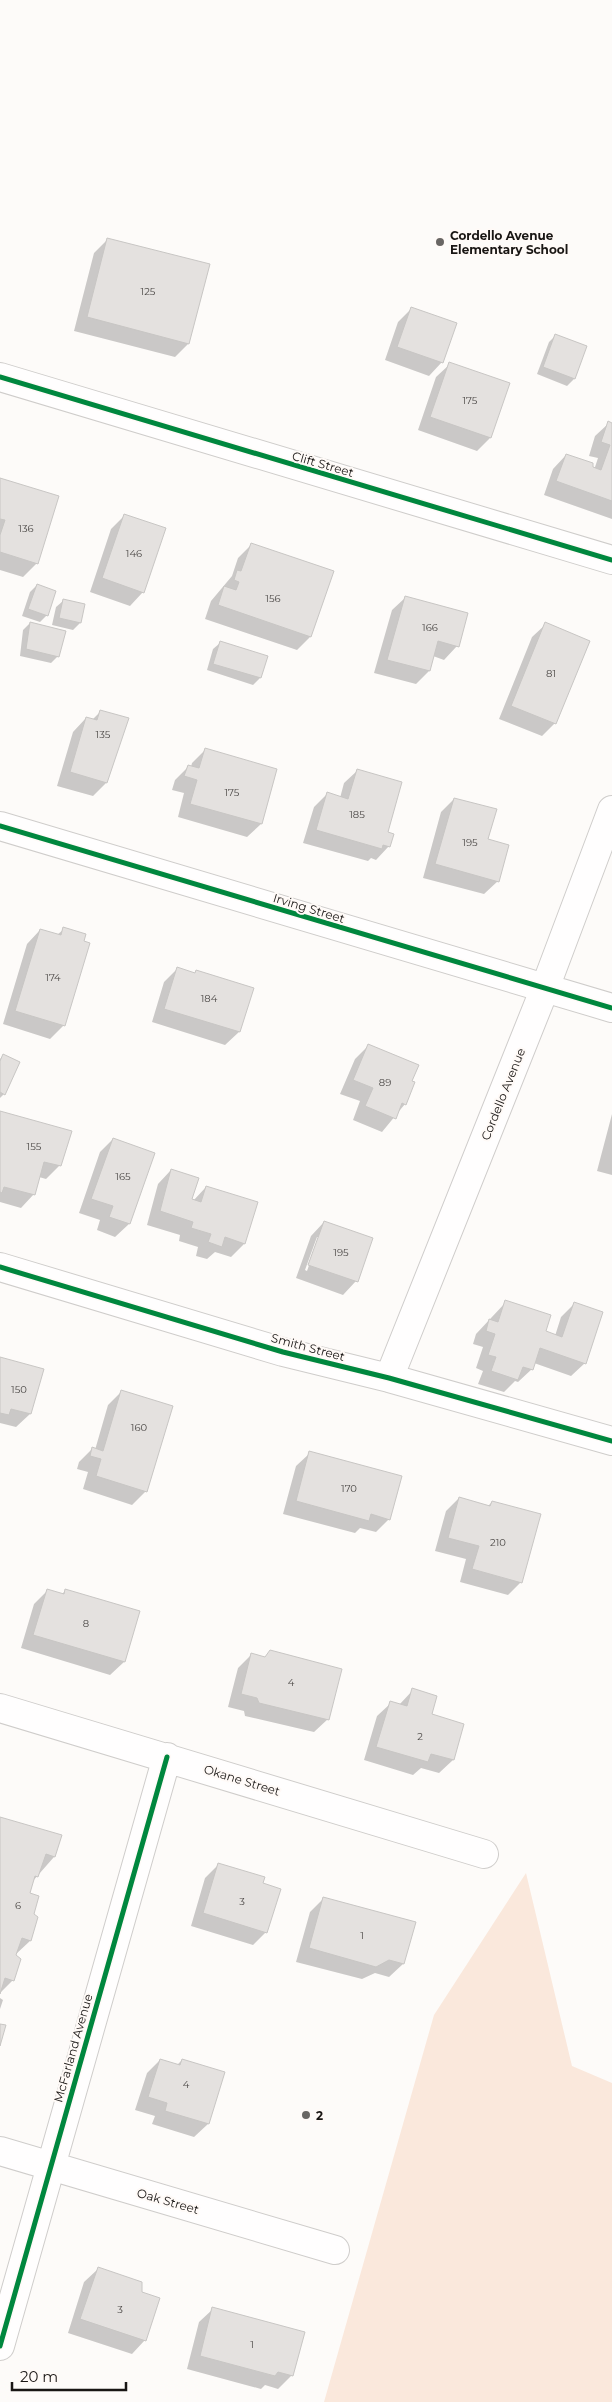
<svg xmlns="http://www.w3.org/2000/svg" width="612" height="2402" viewBox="0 0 612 2402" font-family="Montserrat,sans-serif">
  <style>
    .green { fill: #fae8dc }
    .shadow { fill: #0003; fill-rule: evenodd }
    .building { fill: #e4e1df; stroke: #c8c6c4 }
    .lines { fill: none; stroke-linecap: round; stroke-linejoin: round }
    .street-casing { stroke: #cfcdcb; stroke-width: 30 }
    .street { stroke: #fffefe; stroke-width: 28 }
    .cycleway-casing { stroke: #fffaf7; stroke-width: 8 }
    .cycleway { stroke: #00873e; stroke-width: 5 }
    .poi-dot { fill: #696664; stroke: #fffaf7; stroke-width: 2 }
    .labels { text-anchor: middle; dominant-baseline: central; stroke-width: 4; stroke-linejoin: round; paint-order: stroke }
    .number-label { font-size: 10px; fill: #4c4947 }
    .poi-label { font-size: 12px; font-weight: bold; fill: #191614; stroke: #fffaf7; text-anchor: start }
    .street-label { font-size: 12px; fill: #191614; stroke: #fffaf7 }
  </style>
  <rect width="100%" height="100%" fill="#fdfbf9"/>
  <path class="green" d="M526,1873l46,193 40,17v319h-288l110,-387z"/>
  <path class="shadow" d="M108,239l80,105 -13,13 -101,-26 20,-78z
    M412,308l30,54 -13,14 -44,-16 13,-38z
    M556,335l30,11 -12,33 -7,7 -30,-12 12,-32z
    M450,364l59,20 -19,54 -13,13 -59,-21 18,-53z
    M609,423l3,1v95l-68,-24 9,-26 13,-14 27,18 5,-15 -9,-2 6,-20z
    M0,479l37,84 -14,14 -23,-7z
    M124,516l19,76 -13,14 -40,-14 21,-63z
    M251,545l82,27 -23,65 -13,13 -92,-31 6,-18 21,-25 6,-18z
    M37,585l10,30 -7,7 -18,-6 8,-24z
    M406,597l51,49 -13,14 -11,-4 -4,15 -13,13 -42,-11 18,-63z
    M63,601l17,22 -7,7 -21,-5 4,-18z
    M30,623l28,33 -7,7 -31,-7 3,-26z
    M546,624l9,99 -13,13 -43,-17 33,-82z
    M220,643l47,14 -7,21 -7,7 -46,-15 6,-21z
    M101,711l27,8 -22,64 -13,13 -36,-10 16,-54 13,-14 6,2z
    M206,749l70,21 -15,54 -14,13 -69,-20 6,-24 -12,-3 3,-10 13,-13h3l1,-4z
    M358,770l28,63 3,13 -13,14 -5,-2 -3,3 -65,-18 11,-36 13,-13 13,4 4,-15z
    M454,799l33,41 11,41 -14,13 -61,-16 18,-66z
    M64,929v96l-14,14 -47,-15 24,-80 13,-14 17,5z
    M178,968l61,64 -14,13 -73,-23 12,-40z
    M368,1046l42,36 -5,22 -23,28 -29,-12 7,-19 -20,-7 15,-35z
    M3,1056l1,38 -4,4v-39z
    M0,1112l60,53 -14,14 -7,-2 -5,17 -13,14 -21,-6z
    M612,1114v61l-15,-4z
    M113,1139l16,85 -14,13 -18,-7 3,-10 -21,-7 21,-61z
    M171,1170l19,30 3,1 13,-14 50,16 -12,41 -13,13 -16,-5 -8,7 -11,-3 2,-9 -19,-6 1,-6 -33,-10 11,-41z
    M324,1222l32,59 -13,14 -47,-17 15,-42zM317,1237h2l-12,34 -2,-1z
    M506,1302l38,30 11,4 6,-19 13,-13 11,59 -14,13 -37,-13 -2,6 -14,13 -3,-1 -11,11 -26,-8 5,-13 -7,-3 7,-21 -10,-3 3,-10z
    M0,1358l42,12 -12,44 -14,13 -16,-4z
    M121,1392l25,99 -14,14 -49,-16 5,-17 -11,-3 2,-7 13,-13 3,1 13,-45z
    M310,1453l79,66 -13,13 -16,-4 -5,5 -72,-19 13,-48z
    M459,1498l29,8 4,-4 29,80 -13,13 -48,-13 6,-23 -31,-8 11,-40z
    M66,1590l58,72 -14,13 -89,-27 13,-44 13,-13 14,4z
    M252,1654l76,65 -14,13 -69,-16 -1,-5 -16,-4 10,-39z
    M413,1690l17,25 23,45 -14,13 -18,-5 -8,7 -49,-15 13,-44 14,-13 8,2z
    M0,1818l54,39 -22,25 -4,12 5,21 -3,26 -15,14 -2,25 -13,13z
    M218,1865l43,19 5,48 -13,13 -62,-19 14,-48z
    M323,1899l80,65 -14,13 -14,-4 -13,6 -66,-17 14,-50z
    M0,1998l3,2 -3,9z
    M160,2060l17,5 5,-5 26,64 -14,13 -42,-13 3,-8 -20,-6 12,-37z
    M98,2269l47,71 -13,14 -64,-21 16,-51z
    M213,2309l79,66 -14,14 -13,-4 -4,4 -74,-20 12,-47z"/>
  <path class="building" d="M107,238l103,26 -21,80 -102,-27z
    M411,307l46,16 -14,40 -46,-16z
    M555,334l32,12 -12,33 -32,-12z
    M449,362l61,21 -19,55 -61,-21z
    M608,421l4,2v78l-56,-20 10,-27 27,9v4l8,3 9,-25 -9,-3z
    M0,478l59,18 -21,68 -38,-12v-17l5,-15 -5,-1z
    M124,514l42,14 -22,65 -42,-15z
    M251,543l83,28 -23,66 -93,-32 6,-19 12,4 3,-8 -5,-2 3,-10 4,1z
    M37,584l19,7 -8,25 -20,-7z
    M405,596l63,17 -9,34 -21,-6 -8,30 -43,-11z
    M63,599l22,5 -4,19 -22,-5z
    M30,622l36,9 -7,26 -33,-8z
    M545,622l45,19 -34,83 -45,-18z
    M220,641l48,15 -7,22 -48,-14z
    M100,710l29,8 -22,65 -37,-11 16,-55 11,3z
    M205,748l72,21 -15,55 -72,-20 7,-24 -13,-4 4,-11 11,3z
    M357,769l45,13 -14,50 6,2 -4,13 -7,-2 -1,4 -66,-19 11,-38 21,7z
    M454,798l43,11 -9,30 21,6 -10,37 -64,-18z
    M63,927l23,7 -2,7 6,2 -25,83 -50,-15 25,-82 21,6z
    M177,967l18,6 1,-3 58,18 -14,44 -76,-23z
    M368,1044l51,21 -7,16 3,1 -9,23 -4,-2 -6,16 -31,-13 8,-18 -20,-8z
    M3,1054l17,8 -15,33 -5,-3v-31z
    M0,1111l72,20 -11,35 -17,-4 -9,33 -31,-8 -2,6 -2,-1z
    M113,1138l42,15 -25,71 -21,-7 4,-11 -22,-7z
    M171,1169l28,9 -7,21 9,3 5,-16 52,16 -13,42 -20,-7 -3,10 -14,-5 3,-8 -20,-6 2,-6 -33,-11z
    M324,1221l49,17 -15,44 -50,-17z
    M505,1300l46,15 -5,16 16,6 12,-35 29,10 -17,52 -46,-16 -7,22 -10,-3 -5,13 -27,-9 5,-14 -8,-2 7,-21 -9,-3 3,-12 9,3z
    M0,1357l44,12 -13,45 -20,-5 -2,6 -9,-2z
    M121,1390l52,16 -26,86 -51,-16 5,-17 -11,-3 2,-9 11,4z
    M309,1451l93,25 -12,44 -19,-6 -2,7 -73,-20z
    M459,1497l31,9 2,-5 49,13 -19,69 -50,-14 7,-23 -31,-8z
    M47,1589l17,5 1,-5 75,22 -15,51 -92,-27z
    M270,1650l72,19 -13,51 -70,-17 -2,-5 -16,-4 10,-41 14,4z
    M412,1688l25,8 -5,18 32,10 -10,36 -23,-6 -3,8 -52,-15 14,-46 17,5z
    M0,1817l62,18 -7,22 -9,-3 -8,23 -3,-1 -5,17 9,3 -5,18 4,3 -7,24 -9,-3 -6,17 5,4 -7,22 -9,-3 -5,16z
    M218,1863l47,14 -2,6 18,6 -14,44 -64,-20z
    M323,1897l93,25 -12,42 -15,-4 -13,7 -67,-19z
    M0,2024l6,1 -6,21z
    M160,2059l20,6 2,-6 43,13 -16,52 -44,-13 2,-8 -19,-6z
    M98,2267l44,15v10l18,6 -14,43 -66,-22z
    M212,2307l93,25 -12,44 -15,-4 -3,4 -75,-20z"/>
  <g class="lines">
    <defs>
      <path id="street" d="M0,377l612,183
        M0,826l612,182
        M0,1267l283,85 106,26 223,63
        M389,1378l156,-390 67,-178
        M0,1708l484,146
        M0,2151l335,99
        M0,2346l167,-589"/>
    </defs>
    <use href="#street" class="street-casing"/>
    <use href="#street" class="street"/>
    <defs>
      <path id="cycleway" d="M0,377l612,183
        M0,826l612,182
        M0,1267l283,85 106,26 223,63
        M0,2346l167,-589"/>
    </defs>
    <use href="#cycleway" class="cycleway-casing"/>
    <use href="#cycleway" class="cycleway"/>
  </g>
  <g class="poi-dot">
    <circle cx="440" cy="242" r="5"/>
    <circle cx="306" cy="2115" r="5"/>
  </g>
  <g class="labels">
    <g class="number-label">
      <text x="148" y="291">125</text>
      <text x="470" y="400">175</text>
      <text x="26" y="528">136</text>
      <text x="134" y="553">146</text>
      <text x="273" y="598">156</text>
      <text x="430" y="627">166</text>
      <text x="551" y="673">81</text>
      <text x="103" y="734">135</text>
      <text x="232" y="792">175</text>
      <text x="357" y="814">185</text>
      <text x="470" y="842">195</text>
      <text x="53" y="977">174</text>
      <text x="209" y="998">184</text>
      <text x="385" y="1082">89</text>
      <text x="34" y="1146">155</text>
      <text x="123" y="1176">165</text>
      <text x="341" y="1252">195</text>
      <text x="19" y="1389">150</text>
      <text x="139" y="1427">160</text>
      <text x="349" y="1488">170</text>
      <text x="498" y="1542">210</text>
      <text x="86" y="1623">8</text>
      <text x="291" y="1682">4</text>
      <text x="420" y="1736">2</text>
      <text x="242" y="1901">3</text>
      <text x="18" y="1905">6</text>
      <text x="362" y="1935">1</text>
      <text x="186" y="2084">4</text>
      <text x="120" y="2309">3</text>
      <text x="252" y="2344">1</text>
    </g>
    <g class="poi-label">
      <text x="450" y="235">Cordello Avenue<tspan x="450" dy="14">Elementary School</tspan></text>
      <text x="316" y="2115">2</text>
    </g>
    <g class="street-label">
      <text transform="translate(323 464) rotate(16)">Clift Street</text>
      <text transform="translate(309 908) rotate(17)">Irving Street</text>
      <text transform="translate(503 1094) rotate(-68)">Cordello Avenue</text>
      <text transform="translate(308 1347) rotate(15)">Smith Street</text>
      <text transform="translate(242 1780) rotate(17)">Okane Street</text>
      <text transform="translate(73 2048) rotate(-74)">McFarland Avenue</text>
      <text transform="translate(168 2201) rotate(16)">Oak Street</text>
    </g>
  </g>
  <path d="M12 2382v8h114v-8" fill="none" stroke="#191614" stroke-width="2.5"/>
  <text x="20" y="2382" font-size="15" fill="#191614" stroke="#fffaf7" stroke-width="4" paint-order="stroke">20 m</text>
</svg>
